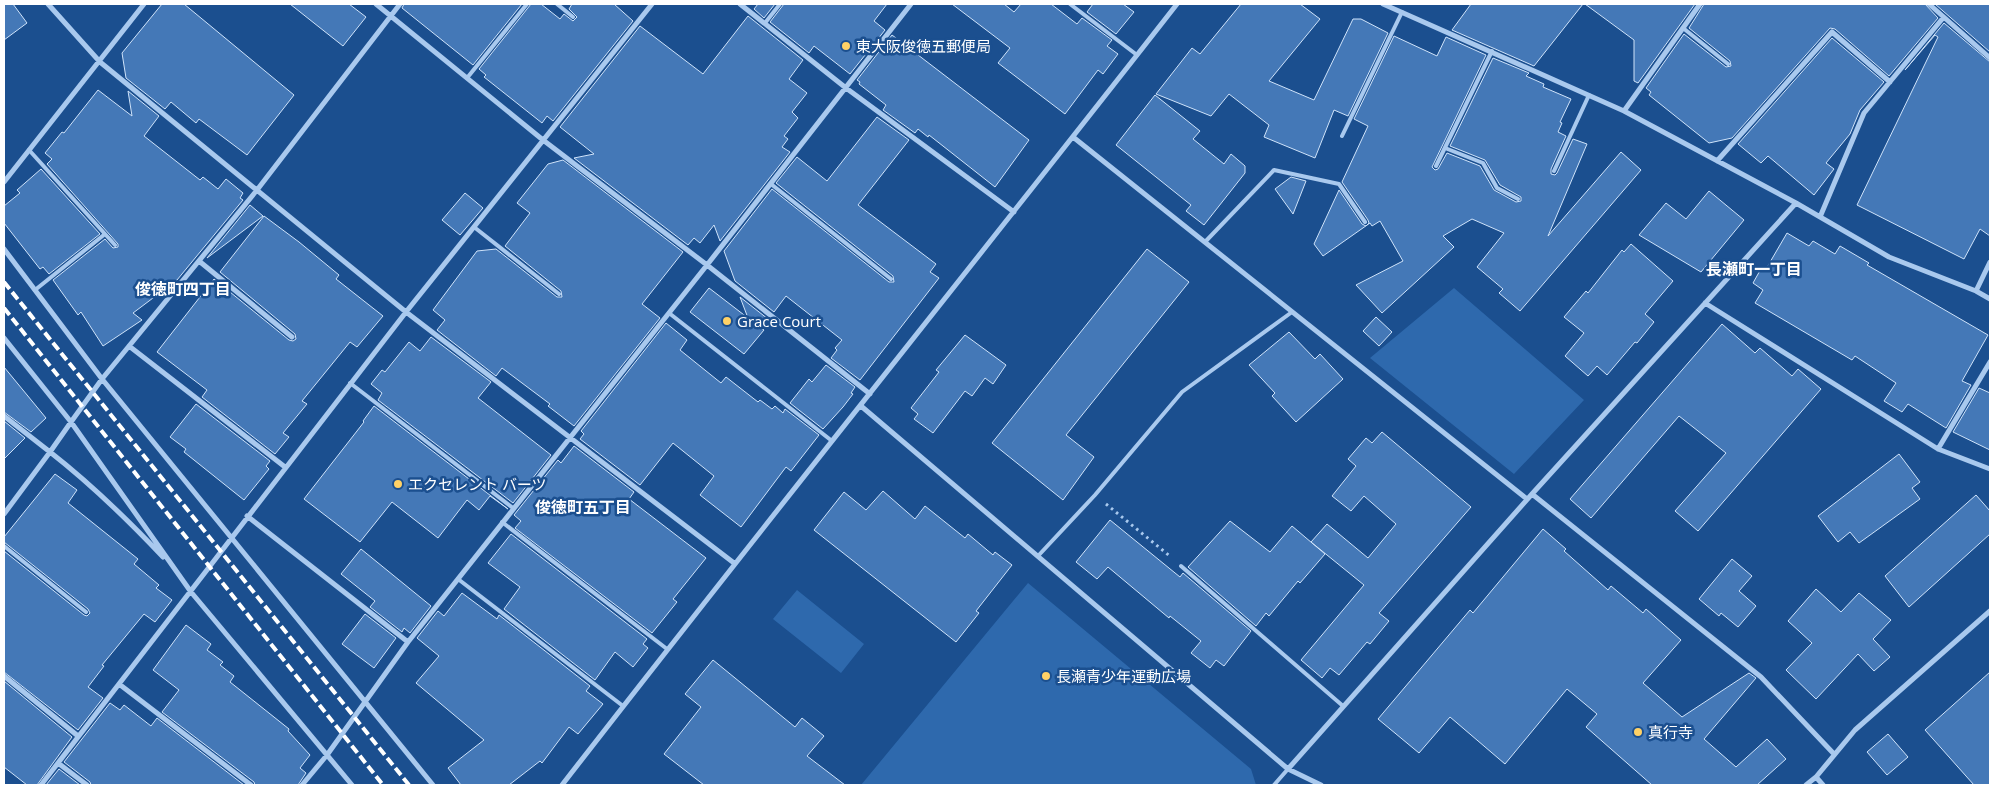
<svg xmlns="http://www.w3.org/2000/svg" width="1994" height="789" viewBox="0 0 1994 789" font-family="'Open Sans','Noto Sans JP',sans-serif">
  <style>
    .green { fill: #2e69ad }
    .building { fill: #4478b7; stroke: #cfe3fa }
    .lines { fill: none; stroke-linecap: round; stroke-linejoin: round }
    .path { stroke: #a9c9ee; stroke-width: 3; stroke-dasharray: 2.5 4; stroke-linecap: butt }
    .lane { stroke: #a9c9ee; stroke-width: 4 }
    .street { stroke: #a9c9ee; stroke-width: 5 }
    .rail { stroke: #fff; stroke-width: 4; stroke-dasharray: 9 4; stroke-linecap: butt }
    .poi-dot { fill: #ffd166; stroke: #1b4f8f; stroke-width: 2 }
    .labels { text-anchor: middle; dominant-baseline: central; stroke-width: 5; stroke-linejoin: round; paint-order: stroke }
    .poi-label { font-size: 15px; fill: #fff; stroke: #1b4f8f; text-anchor: start }
    .neighbourhood-label { font-size: 16px; font-weight: bold; fill: #fff; stroke: #1b4f8f }
  </style>
  <rect width="100%" height="100%" fill="#1b4f8f"/>
  <path class="green" d="M1454,288l130,112 -70,74 -144,-116z
    M1028,583l223,186 5,16h-395z
    M797,590l67,54 -23,29 -68,-54z"/>
  <path class="building" d="M4,4h9l14,19 -23,17z
    M162,4h22l110,91 -47,60 -48,-36 -3,4 -25,-21 -6,7 -39,-31 -4,-25z
    M290,4h59l17,13 -23,29z
    M404,4h118l-49,61 -71,-57z
    M531,4h10l19,15 4,-5 9,7 4,-4 -8,-8 3,-5h42l19,17 -80,100 -6,-5 -5,7 -58,-46 2,-2 -7,-6z
    M758,4h17l-11,14 -10,-9z
    M784,4h103l-13,17 11,9 -35,44 -36,-28 -5,7 -39,-31z
    M952,4h52l10,8 7,-8h30l26,20 5,-6 30,22 -5,6 11,8 -15,20 -5,-4 -33,44 -67,-51 12,-15z
    M1093,4h30l11,8 -18,22 -29,-22z
    M1241,4h59l20,15 -51,62 45,19 39,-81h8l27,14 -40,83 -14,-6 -19,48 -51,-21 5,-12 -40,-31 -18,22 -55,-22 36,-46 8,6z
    M1471,4h112l-49,62 -82,-36z
    M1585,4h110l-57,79 -4,-2v-41z
    M1704,4h221l13,14 -49,58 -54,-47 -5,-1 -98,110 -23,5 -60,-48 2,-3 -5,-4 38,-54 42,33 5,-1 -1,-5 -41,-33z
    M1935,4h55v48z
    M748,16l55,44 -14,19 18,14 -15,19 6,6 -14,18 4,3 -6,8 8,5 -70,89 -6,-16 -14,18 -6,-5 -6,7 -114,-87 20,-4 -34,-27 80,-101 63,48z
    M1944,23l46,39v174l-10,-7 -16,30 -107,-54 81,-168 -3,-2 -30,35z
    M892,35l137,105 -34,47 -66,-52 -1,2 -10,-8 -3,4 -32,-23 3,-5 -27,-21 1,-2 -3,-2z
    M1394,36l43,20 9,-19 40,18 -54,112 3,3 3,-1 9,-16 33,13 14,24 22,12 5,-1v-4l-21,-12 -15,-25 -35,-14 43,-88 36,15 -3,3 18,8 -1,3 28,12 -11,23 2,1 -4,9 8,4 -15,33v5l4,1 2,-2 16,-34 14,5 -39,92 73,-84 20,18 -121,141 -21,-18 4,-4 -26,-22 27,-34 -32,-14 -29,17 11,11 -72,66 -26,-28 47,-24 -23,-40 -8,5 -2,-3 -47,33 -9,-12 25,-54 23,34 4,2 3,-3 -1,-3 -26,-38 26,-56 -14,-7z
    M1832,38l52,44 -24,28 -10,24 -24,29 8,6 -20,26 -46,-39 -7,7 -23,-19z
    M98,90l34,26 -4,-25 31,25 -15,20 56,44 3,-3 15,12 8,-10 17,14 -3,5 3,2 -66,80 -44,33 9,7 -39,26 -22,-34 -3,3 -25,-35 52,-41 8,9 5,-1v-3l-71,-80 5,-5 -7,-6 17,-21 2,1z
    M1155,95l45,36 -7,8 31,25 7,-10 14,12v7l-41,52 -18,-14 5,-6 -75,-60z
    M877,117l32,23 -51,65 78,59 -6,8 9,6 -79,102 -29,-22 6,-8 -2,-2 7,-8 -56,-44 -12,16 -39,-31 -11,-30 48,-62 117,93h5l-1,-6 -117,-93 21,-26 30,24z
    M563,160l120,92 -41,52 18,14 -86,108 -26,-20 2,-2 -48,-36 -6,8 -59,-46 8,-10 -12,-10 44,-59 19,-2 61,48h5l-1,-6 -56,-45 25,-33 -13,-10 31,-39z
    M41,169l59,65 -51,40 -6,-7 -3,2 -36,-46v-17l16,-13 -3,-3z
    M1291,177l15,4 -13,33 -18,-25z
    M1709,191l35,29 -43,52 -62,-37 27,-32 20,16z
    M465,193l18,15 -23,27 -18,-15z
    M250,205l13,11 -56,42z
    M264,216l35,26 40,33 -3,4 47,37 -26,31 -7,-5 -48,59 5,3 -24,29 6,4 -14,17 -73,-57 5,-7 -50,-38 57,-73 75,61 4,1 3,-2 -1,-5 -75,-62z
    M1787,233l22,13 4,-5 22,13 5,-8 29,17 -2,2 121,70 -26,46 9,4 -25,43 -38,-24 -6,8 -18,-11 12,-18 -41,-27 -3,4 -97,-57 8,-13 -10,-7 9,-16 4,2z
    M1631,244l42,37 -28,33 9,8 -17,21 -2,-1 -28,33 -10,-9 -9,10 -23,-20 19,-23 -20,-16 22,-26 2,2 34,-43 2,2z
    M1147,249l42,33 -123,153 28,22 -31,43 -71,-57z
    M709,288l39,30 -8,-21 28,22 -7,9 3,2 -20,24 -54,-42z
    M1376,317l16,15 -13,14 -16,-15z
    M666,323l21,17 -7,10 41,33 5,-6 32,25 2,-2 12,9 3,-3 8,7 2,-4 34,26 -28,36 -5,-4 -45,60 -41,-32 14,-19 -41,-33 -33,42 -60,-46 4,-5 -3,-3z
    M1722,324l33,29 5,-5 32,28 6,-7 23,20 -123,142 -23,-20 51,-58 -47,-37 -88,102 -21,-19z
    M1289,332l26,27 5,-5 23,25 -47,43 -24,-26 3,-3 -26,-28z
    M965,335l41,30 -13,19 -8,-6 -13,18 -7,-5 -32,42 -19,-14 4,-5 -7,-6 28,-36 -3,-2z
    M431,337l60,45 -13,16 73,57 -38,48 -135,-103 4,-7 -11,-9 11,-14 3,2 24,-30 11,9z
    M826,365l29,22 -4,6 2,1 -10,13 -20,22 -33,-26 19,-24 3,3z
    M4,367l42,51 -15,14 -27,-20z
    M1979,388l11,5v57l-37,-18z
    M196,404l74,57 -4,5 3,3 -25,31 -60,-48 2,-3 -16,-12z
    M374,406l134,103 -18,-13 -11,14 -12,-10 -29,38 -46,-36 -32,40 -56,-43 60,-77 -1,-1z
    M4,421l21,17 -21,21z
    M1382,432l89,75 -92,106 10,8 -19,23 -3,-2 -28,33 -9,-7 -8,10 -21,-18 63,-75 -53,-43 16,-18 41,34 28,-34 -32,-28 -13,15 -19,-15 24,-30 -8,-7 18,-21 6,5z
    M574,446l60,46 -5,7 77,59 -33,41 4,3 -25,31 -137,-105 6,-7 -7,-6 44,-55 3,3z
    M1899,454l21,28 -8,6 8,11 -61,44 -9,-11 -12,10 -20,-26z
    M55,474l22,16 -9,13 70,56 -4,5 25,21 -3,3 16,12 -17,22 -11,-8 -42,51 2,1 -16,21 15,11 -25,32 -74,-58v-121l80,64 3,1 3,-3 -2,-4 -84,-67v-5z
    M883,491l32,28 10,-13 40,32 3,-4 25,21 2,-3 17,13 -36,46 3,2 -23,29 -142,-112 30,-38 22,18z
    M1976,495l14,16v23l-81,73 -24,-31z
    M1110,520l70,57 3,-4 68,58 -27,35 -8,-6 -6,8 -19,-15 10,-12 -31,-25 -1,2 -61,-51 -11,12 -21,-17z
    M1230,521l40,31 22,-26 33,28 -25,29 -2,-2 -29,35 -3,-3 -10,13 -68,-59z
    M1543,529l23,20 -2,2 44,39 3,-4 32,27 3,-4 35,31 -38,43 39,34 67,-44 7,5 -52,61 32,28 31,-28 19,20 -29,26h-105l-66,-58 11,-13 -30,-25 -62,75 -55,-47 -31,36 -41,-34 92,-109 3,3z
    M511,534l136,105 -4,5 5,4 -15,19 -18,-15 -20,28 -91,-71 16,-22 -32,-24z
    M361,549l70,57 -21,27 -6,-5 -2,4 -32,-25 5,-6 -34,-27z
    M1732,559l20,17 -13,15 17,15 -18,21 -17,-14 -2,3 -20,-17z
    M1816,589l25,23 18,-19 32,27 -18,19 17,18 -16,14 -16,-17 -42,45 -30,-29 26,-27 -24,-22z
    M462,593l35,26 2,-4 91,71 -4,5 17,13 -25,30 -9,-7 -27,36 -2,-2 -31,24h-48l-13,-17 36,-28 -68,-57 23,-27 -22,-18 21,-27 6,5z
    M365,614l31,24 -22,30 -32,-24z
    M186,625l25,19 -4,6 16,12 -3,3 14,11 -4,6 59,47 -1,2 22,24 -10,13 6,5 -8,12h-43l-1,-3 -92,-70 17,-22 -26,-20z
    M713,660l82,67 7,-9 22,18 -17,20 38,29h-141l-40,-31 37,-47 -16,-13z
    M1990,672v113h-16l-49,-55z
    M4,681l68,56 -35,48h-10l-23,-18z
    M110,703l10,7 4,-5 27,21 6,-8 87,67h-153l-1,-3 -26,-20z
    M1888,734l20,23 -21,18 -20,-23z
    M59,769l21,16h-34z"/>
  <g class="lines">
    <path class="path" d="M1106,504l65,53"/>
    <path class="lane" d="M557,4l16,13
      M1070,4l67,51
      M765,23l15,-19
      M1683,28l45,36
      M467,78l60,-74
      M1342,136l60,-124
      M1445,148l38,15 14,25 21,11
      M29,150l86,95
      M1436,166l56,-115
      M1554,171l35,-76
      M771,184l120,95
      M474,227l85,67
      M1205,242l69,-72 65,14 26,38
      M35,290l70,-56
      M669,313l163,128
      M350,383l163,125
      M502,522l165,127
      M4,546l82,66
      M1038,556l57,-61 87,-103 110,-80
      M1181,566l162,140
      M458,579l165,127
      M1274,785l14,-16"/>
    <path class="street" d="M48,4l52,58 306,250 328,251
      M376,4l167,136 164,125 163,129
      M740,4l106,84 168,124
      M1383,4l241,107 172,92 93,54 87,34 14,8
      M1929,4l61,54
      M1624,111l76,-107
      M1073,137l454,362
      M1717,161l115,-129 58,50
      M4,182l140,-178
      M1820,217l44,-104 79,-95
      M4,249l98,130 331,406
      M199,261l93,76
      M1976,291l14,-29
      M1705,303l233,146 52,20
      M4,338l67,84 31,-43 155,-189 143,-186
      M129,346l156,121
      M861,406l427,363 33,16
      M4,416l46,36 21,-30 120,170 161,193
      M1938,449l52,-87
      M1532,494l229,183 73,77
      M4,514l46,-62c41,32 78,68 113,105
      M247,516l161,126
      M4,676l74,60
      M119,684l132,101
      M58,763l29,22
      M1288,769l244,-275 264,-291
      M1816,777l7,8
      M41,785l365,-473 246,-308
      M302,785l25,-30 81,-113 299,-377 204,-261
      M562,785c203,-262 411,-520 615,-781
      M1806,785l10,-8 39,-47 135,-119"/>
    <path class="rail" d="M4,282l405,503
      M4,308l379,477"/>
  </g>
  <g class="poi-dot">
    <circle cx="846" cy="46" r="5"/>
    <circle cx="727" cy="321" r="5"/>
    <circle cx="398" cy="484" r="5"/>
    <circle cx="1046" cy="676" r="5"/>
    <circle cx="1638" cy="732" r="5"/>
  </g>
  <g class="labels">
    <g class="poi-label">
      <text x="856" y="46">東大阪俊徳五郵便局</text>
      <text x="737" y="321">Grace Court</text>
      <text x="408" y="484">エクセレント バーツ</text>
      <text x="1056" y="676">長瀬青少年運動広場</text>
      <text x="1648" y="732">真行寺</text>
    </g>
    <g class="neighbourhood-label">
      <text x="1754" y="269">長瀬町一丁目</text>
      <text x="183" y="289">俊徳町四丁目</text>
      <text x="583" y="507">俊徳町五丁目</text>
    </g>
  </g>
  <rect width="1994" height="789" fill="none" stroke="#ffffff" stroke-width="10"/>
</svg>
